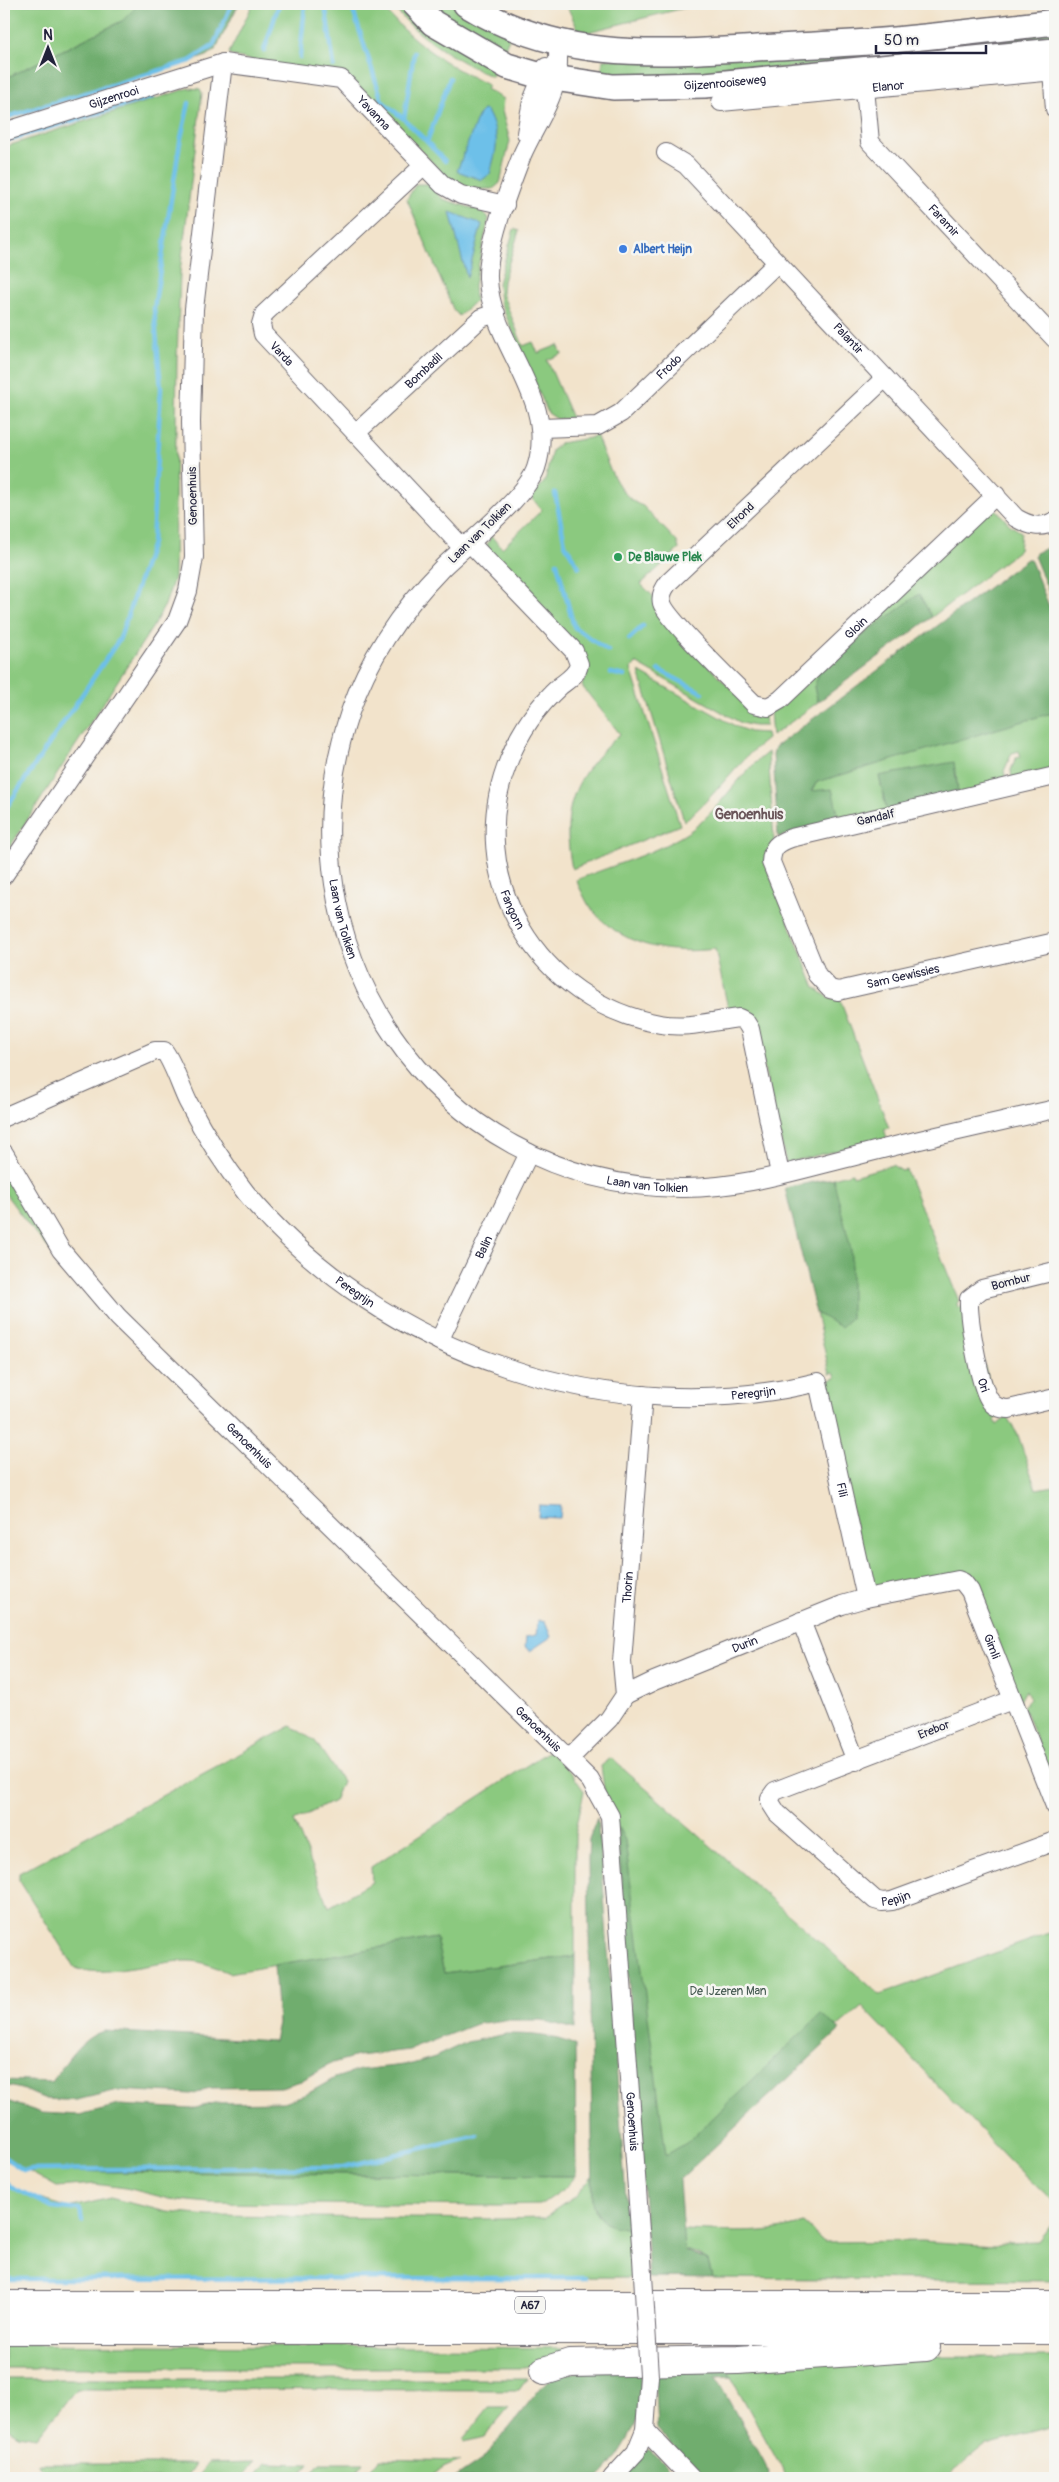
<svg xmlns="http://www.w3.org/2000/svg" width="1059" height="2482" viewBox="0 0 1059 2482" font-family="Pangolin,sans-serif">
  <style>
    .green { fill: #8bc97f; stroke: #56765d }
    .forest { fill: #70ad6e; stroke: #496854 }
    .water { fill: #6dc0e9; stroke: #487192 }
    .lines { fill: none; stroke-linecap: round; stroke-linejoin: round }
    .stream { stroke: #6dc0e9; stroke-width: 4.5 }
    .minor-casing { stroke: #6b666d; stroke-width: 20 }
    .secondary-casing { stroke: #6b666d; stroke-width: 28 }
    .motorway-casing { stroke: #6b666d; stroke-width: 30 }
    .minor { stroke: #fff; stroke-width: 18 }
    .secondary { stroke: #fff; stroke-width: 25 }
    .motorway { stroke: #fff; stroke-width: 28 }
    .minor-bridge-casing { stroke: #6b666d; stroke-width: 20; stroke-linecap: butt }
    .minor-bridge { stroke: #fff; stroke-width: 18 }
    .shop-dot { fill: #3f7fe0; stroke: #f6f6f2; stroke-width: 2 }
    .leisure-dot { fill: #2e9e5b; stroke: #f6f6f2; stroke-width: 2 }
    .labels { text-anchor: middle; dominant-baseline: central; stroke-width: 5; stroke-linejoin: round; paint-order: stroke }
    .shield { fill: #f6f6f2; stroke: #626272; stroke-width: 1 }
    .shield-label { font-size: 11px; font-weight: bold; fill: #22223b }
    .street-label { font-size: 12px; fill: #22223b; stroke: #f6f6f2 }
    .shop-label { font-size: 12px; font-weight: bold; fill: #366cbe; stroke: #f6f6f2; text-anchor: start }
    .leisure-label { font-size: 12px; font-weight: bold; fill: #27864d; stroke: #f6f6f2; text-anchor: start }
    .park-label { font-size: 12px; fill: #475c53; stroke: #f6f6f2 }
    .neighbourhood-label { font-size: 14px; font-weight: bold; fill: #6a5559; stroke: #f6f6f2 }
  </style>
  <rect width="100%" height="100%" fill="#f6f6f2"/>
  <filter id="ink" filterUnits="userSpaceOnUse"><feTurbulence type="fractalNoise" baseFrequency=".02" numOctaves="2"/><feDisplacementMap in="SourceGraphic" scale="10" xChannelSelector="R" yChannelSelector="G"/><feConvolveMatrix kernelMatrix="1 2 1 2 8 2 1 2 1" color-interpolation-filters="sRGB"/></filter>
  <filter id="wash" filterUnits="userSpaceOnUse"><feTurbulence type="fractalNoise" baseFrequency=".0096" numOctaves="4" result="noise"/><feDisplacementMap in="SourceGraphic" scale="20" xChannelSelector="R" yChannelSelector="G"/><feGaussianBlur stdDeviation="1.12" result="paint"/><feColorMatrix in="noise" values="0 0 0 0 0 0 0 0 0 0 0 0 0 0 0 0 0 1.4 0 .05"/><feComposite in="paint" operator="in"/></filter>
  <g filter="url(#wash)">
    <rect width="100%" height="100%" fill="#f2e3cb"/>
    <path class="green" d="M4,4h135l-17,17 -118,58z
      M253,4h127c31,37 64,60 108,81l-2,4 17,10 -1,12 8,30 -10,42 -7,6h-11l-1,4 -27,-8 -97,-100 -124,-29 -4,-3z
      M391,4h11l93,66 -3,7c-37,-18 -76,-40 -101,-73z
      M424,4h33l55,28 -10,22z
      M566,4h134l-120,30z
      M1055,25v20l-133,14 -322,21 3,-20z
      M189,88l11,1 2,4 -22,180 -3,85 -3,220 -9,27 -13,23 -148,228v-709z
      M416,184h12l15,15 38,12 8,7 -15,67 1,16 -16,15 -6,-7 -46,-110z
      M514,229l5,2 -16,50 -1,12 21,53 10,-4 5,11 20,-8 4,9 -15,6 25,58 -15,1 -9,-6 -48,-111 -2,-19z
      M596,435c9,22 22,64 47,71l34,36 2,7 -38,35 14,14v11l3,6 92,93 15,5 1,13h-12l-13,-3 -105,-60 -5,6 49,156 -108,44c-12,-62 2,-93 48,-135l-38,-48 5,-16 -1,-8 -97,-112 -2,-5 4,-9 11,12 40,-38 -11,-13 14,-16 7,-31 8,-7 30,-5z
      M993,506l17,19 11,7 -2,18 -87,67 -13,-22 -105,92 4,15 -46,34 -2,-24z
      M639,672l98,55 13,5 16,1 1,6c-32,23 -51,58 -83,82z
      M1048,713l7,2v56l-43,11 -1,-12 5,-12 5,-1 -2,-6 -7,2 -8,18 3,12 -49,11 -2,-22 -77,4 8,35 -47,11 -29,-30 6,-10z
      M768,752l6,88 -9,23 50,125 13,9 12,3 49,128 -5,1 3,9 -101,25 -34,-147 -24,-8 -13,-59c-46,6 -98,-3 -127,-45 -4,-7 -8,-16 -12,-24 37,-15 94,-31 123,-56 25,-22 42,-52 69,-72z
      M892,1165l10,6 4,-1 53,131 -2,2 1,5 5,-3 38,109 -6,6 2,5 10,-8 11,18 18,54 19,-3v302l-32,-82 7,-7 -4,-9 -6,11 -42,-107 5,-3 -4,-8 -6,2 -7,-12 -91,18 -6,-10 -48,-198 15,-5 -2,-5 -4,1 -14,-61 5,3 12,-138 19,-5 1,3z
      M4,1167l55,93 -29,-33 -26,-35z
      M291,1726l24,15 27,40 -8,20 -40,20 35,86 43,-25 -1,-15 178,-116 23,23 12,17 -9,44v121l-131,17 -8,-35 -207,35c-12,-5 -26,-12 -40,-12 -30,-1 -91,19 -115,6l-55,-87v-7z
      M611,1758l269,237 175,-64v273l-45,-43 -148,-155 -207,173 -54,-413z
      M28,2171l548,5 -10,11 -26,18 -41,1 -290,-3 -39,-4 -44,-11 -31,-4 -38,3z
      M592,2176c1,31 -1,50 36,52l3,49 -627,3v-96l25,12 40,12 41,-10 58,14 41,4 290,3 45,-1 31,-21z
      M1055,2219v62l-343,-3 -4,-18 -12,-7 -12,-3 -2,-20c41,1 82,6 121,-7l21,19 99,-1 71,5 13,-4 31,-1z
      M4,2344l564,4v10l-44,10h-520z
      M873,2357h182v69l-68,18 -42,34h-158l-62,-112z
      M4,2379h523l-8,11 -443,-1 -39,49 -19,-3 -14,-9z
      M489,2407h20l-25,30 -20,5 -1,-3z
      M380,2459l80,2 -38,17h-58z
      M254,2462l-12,16h-45l12,-15z
      M265,2463l44,1 -11,14h-45z
      M320,2463h44l-11,15h-45z
      M37,2464h158l-10,14h-135z"/>
    <path class="forest" d="M139,4h100l-24,46 -8,6 -203,64v-41l118,-58z
      M1055,545v58l-2,-1 -19,-46 3,-4z
      M1027,559h3l25,62v94l-7,-1 -231,68 -6,9 21,-2 8,33 -62,15 -5,-83 2,-7z
      M919,594l13,23 -114,85 -4,-15 8,-21z
      M954,762l4,32 -71,17 -8,-35z
      M833,1178l18,71v69l-10,9 -25,-14 -31,-125z
      M597,1818l5,50 26,360c-22,-1 -28,-5 -35,-26l-5,-342 1,-21z
      M618,1827l7,13 41,315 22,-13 133,-128 19,16 -161,150 5,70 24,10 4,18 -63,-1z
      M436,1938l8,35 131,-17v73l-34,-9h-36l-29,4 -67,26 -52,6 -28,8 -28,17 -20,6 -71,1 -19,6 -73,-4 -41,10h-14l-17,-1 -25,-10 -17,-4v-5l48,2c13,-19 29,-45 52,-51l170,10 4,-18 -4,-58z
      M506,2034c25,0 46,1 69,11l1,131 -548,-5 -24,-11v-60l38,13 37,2 40,-10 73,4 22,-6 69,-1 24,-8 28,-16 25,-8 52,-6 23,-7 32,-15z
      M725,2366l6,11 -15,1 53,94 -1,6h-65l-46,-49 -3,-61z
      M640,2367c1,15 2,31 -1,46 -4,19 -26,53 -40,65h-144l28,-19 61,-75 13,-10z
      M641,2450h9l27,28h-52l11,-14z"/>
    <path class="water" d="M483,110l4,1c14,27 10,35 3,63l-8,6 -25,-9 22,-57z
      M450,212l32,12 -15,54z
      M539,1505l22,1 -1,12 -22,-1z
      M538,1620l7,2 6,15 -21,14 -5,-4 1,-10 10,-2z"/>
    <g class="lines">
      <path class="stream" d="M325,4l9,62
        M351,4l31,97 22,18
        M264,51l15,-47
        M414,53l-10,66 23,23
        M300,57l5,-53
        M4,118l186,-57 23,-15 19,-42
        M4,141l148,-44
        M445,161l-18,-19 23,-64
        M555,493l10,51 14,23
        M557,563l17,64 34,24
        M629,639l14,-13
        M659,670l44,23
        M611,673l14,3
        M4,811l116,-173 32,-95 9,-155 -7,-79 26,-167 9,-39
        M4,2157l19,13 320,-3 135,-32
        M4,2183l48,24 28,3 2,11
        M4,2279l581,-1"/>
    </g>
  </g>
  <g filter="url(#ink)">
    <g class="lines">
      <defs>
        <g id="minor">
          <path id="s1" d="M558,43c0,12 1,26 -2,37 -6,26 -23,50 -34,75 -12,31 -35,90 -34,123 2,66 71,120 48,190 -9,28 -69,76 -93,99 -41,42 -74,89 -93,145 -78,231 83,473 330,476 61,1 121,-19 179,-33 65,-17 131,-31 196,-46"/>
          <path d="M1052,71l3,38"/>
          <path id="s2" d="M865,88l5,54 185,197"/>
          <path id="s3" d="M721,102l334,-31"/>
          <path id="s4" d="M4,132l219,-69 118,16 102,106 18,10 44,10"/>
          <path d="M526,133l6,-32 14,-34"/>
          <path id="s5" d="M666,153l20,12 330,353c14,8 25,11 39,3"/>
          <path id="s6" d="M423,166l-159,148 -3,10 2,10 200,214"/>
          <path id="s7" d="M885,378l-216,204c-5,6 -9,13 -7,21 5,17 76,84 92,101l14,3 12,-7 216,-205"/>
          <path id="s8" d="M541,428l57,-2 23,-13 156,-150"/>
          <path id="s9" d="M356,433l125,-115 15,-5"/>
          <path id="s10" d="M469,542l105,109 5,13c-1,10 -11,16 -19,22 -23,21 -40,45 -51,74 -48,117 30,243 151,264 27,5 52,-3 79,-6l6,3 5,8 30,145"/>
          <path id="s11" d="M1055,776l-264,62c-14,5 -19,9 -20,24l46,113 13,14 8,2 217,-49"/>
          <path d="M4,875l173,-254 11,-30 6,-34 -3,-135 3,-113 29,-246"/>
          <path id="s12" d="M4,1117l151,-66h9c9,11 17,37 24,51 16,31 36,63 58,91 136,163 367,239 572,189l48,216"/>
          <path id="s13" d="M4,1153l57,97 57,67 472,463 20,36 32,442"/>
          <path id="s14" d="M1055,1271l-73,18 -13,10c-1,19 10,84 20,100 4,8 12,10 20,10l46,-11"/>
          <path id="s15" d="M439,1341l90,-188"/>
          <path d="M801,1621l55,140"/>
          <path id="s16" d="M625,1695l29,-14 188,-76 24,-7 92,-18 5,2 7,9 85,215"/>
          <path id="s17" d="M1012,1700l-237,91 -5,7v4l7,11 98,87 7,2 10,-1 163,-60"/>
          <path id="s18" d="M570,1758l39,-39 16,-24 -3,-33 21,-267"/>
          <path d="M645,2430l46,48"/>
          <path d="M612,2478l24,-26 9,-22 4,-54"/>
        </g>
        <g id="secondary">
          <path id="s19" d="M415,4l18,19 74,43 34,10 72,11 92,-2 350,-34"/>
          <path d="M466,4c100,61 198,49 310,43 35,-2 70,-3 106,-6 58,-5 115,-12 173,-19"/>
        </g>
        <path id="motorway" d="M4,2305h1051
          M4,2330h1051
          M544,2371l26,-8 168,-3 188,-13"/>
      </defs>
      <use href="#minor" class="minor-casing"/>
      <use href="#secondary" class="secondary-casing"/>
      <use href="#motorway" class="motorway-casing"/>
      <use href="#minor" class="minor"/>
      <use href="#secondary" class="secondary"/>
      <use href="#motorway" class="motorway"/>
      <defs>
        <path id="minor-bridge" d="M642,2258l7,118"/>
      </defs>
      <use href="#minor-bridge" class="minor-bridge-casing"/>
      <use href="#minor-bridge" class="minor-bridge"/>
    </g>
  </g>
  <circle class="shop-dot" cx="623" cy="249" r="5"/>
  <circle class="leisure-dot" cx="618" cy="557" r="5"/>
  <g class="labels">
    <rect class="shield" x="515" y="2296.5" width="30" height="17" rx="4"/>
    <g class="shield-label">
      <text x="530" y="2305">A67</text>
    </g>
    <g class="street-label">
      <text stroke="none"><textPath href="#s19" startOffset="332">Gijzenrooiseweg</textPath></text>
      <text stroke="none"><textPath href="#s3" startOffset="168">Elanor</textPath></text>
      <text stroke="none"><textPath href="#s4" startOffset="115">Gijzenrooi</textPath></text>
      <text stroke="none"><textPath href="#s4" startOffset="396">Yavanna</textPath></text>
      <text stroke="none"><textPath href="#s2" startOffset="162">Faramir</textPath></text>
      <text stroke="none"><textPath href="#s5" startOffset="261">Palantir</textPath></text>
      <text stroke="none"><textPath href="#s6" startOffset="265">Varda</textPath></text>
      <text stroke="none"><textPath href="#s8" startOffset="150">Frodo</textPath></text>
      <text stroke="none"><textPath href="#s9" startOffset="92">Bombadil</textPath></text>
      <text transform="translate(193 496) rotate(-91)">Genoenhuis</text>
      <text transform="translate(741 516) rotate(-44)">Elrond</text>
      <text transform="translate(480 533) rotate(-44)">Laan van Tolkien</text>
      <text stroke="none"><textPath href="#s7" startOffset="590">Gloin</textPath></text>
      <text transform="translate(876 818) rotate(-13)">Gandalf</text>
      <text stroke="none"><textPath href="#s10" startOffset="440">Fangorn</textPath></text>
      <text stroke="none"><textPath href="#s1" startOffset="969">Laan van Tolkien</textPath></text>
      <text stroke="none"><textPath href="#s11" startOffset="521">Sam Gewissies</textPath></text>
      <text stroke="none"><textPath href="#s1" startOffset="1402">Laan van Tolkien</textPath></text>
      <text stroke="none"><textPath href="#s15" startOffset="104">Balin</textPath></text>
      <text transform="translate(1011 1282) rotate(-14)">Bombur</text>
      <text stroke="none"><textPath href="#s12" startOffset="486">Peregrijn</textPath></text>
      <text stroke="none"><textPath href="#s14" startOffset="179">Ori</textPath></text>
      <text stroke="none"><textPath href="#s12" startOffset="906">Peregrijn</textPath></text>
      <text stroke="none"><textPath href="#s13" startOffset="384">Genoenhuis</textPath></text>
      <text stroke="none"><textPath href="#s12" startOffset="1082">Fili</textPath></text>
      <text stroke="none"><textPath href="#s18" startOffset="192">Thorin</textPath></text>
      <text stroke="none"><textPath href="#s16" startOffset="130">Durin</textPath></text>
      <text stroke="none"><textPath href="#s16" startOffset="430">Gimli</textPath></text>
      <text stroke="none"><textPath href="#s13" startOffset="789">Genoenhuis</textPath></text>
      <text transform="translate(934 1730) rotate(-21)">Erebor</text>
      <text stroke="none"><textPath href="#s17" startOffset="432">Pepijn</textPath></text>
      <text stroke="none"><textPath href="#s13" startOffset="1209">Genoenhuis</textPath></text>
    </g>
    <g class="shop-label">
      <text x="633" y="249">Albert Heijn</text>
    </g>
    <g class="leisure-label">
      <text x="628" y="557">De Blauwe Plek</text>
    </g>
    <g class="park-label">
      <text x="728" y="1991">De IJzeren Man</text>
    </g>
    <g class="neighbourhood-label">
      <text x="749" y="814">Genoenhuis</text>
    </g>
  </g>
  <rect width="1059" height="2482" fill="none" stroke="#f6f6f2" stroke-width="20"/>
  <g transform="translate(48 48)" stroke="#f6f6f2" stroke-width="4" paint-order="stroke">
  <path d="M0-4L9 19L0 12L-9 19Z" fill="#22223b"/>
  <text y="-8" font-size="14" font-weight="bold" text-anchor="middle" fill="#22223b">N</text>
  </g>
  <path d="M876 45v8h110v-8" fill="none" stroke="#22223b" stroke-width="2.5"/>
  <text x="884" y="45" font-size="15" fill="#22223b" stroke="#f6f6f2" stroke-width="4" paint-order="stroke">50 m</text>
</svg>
